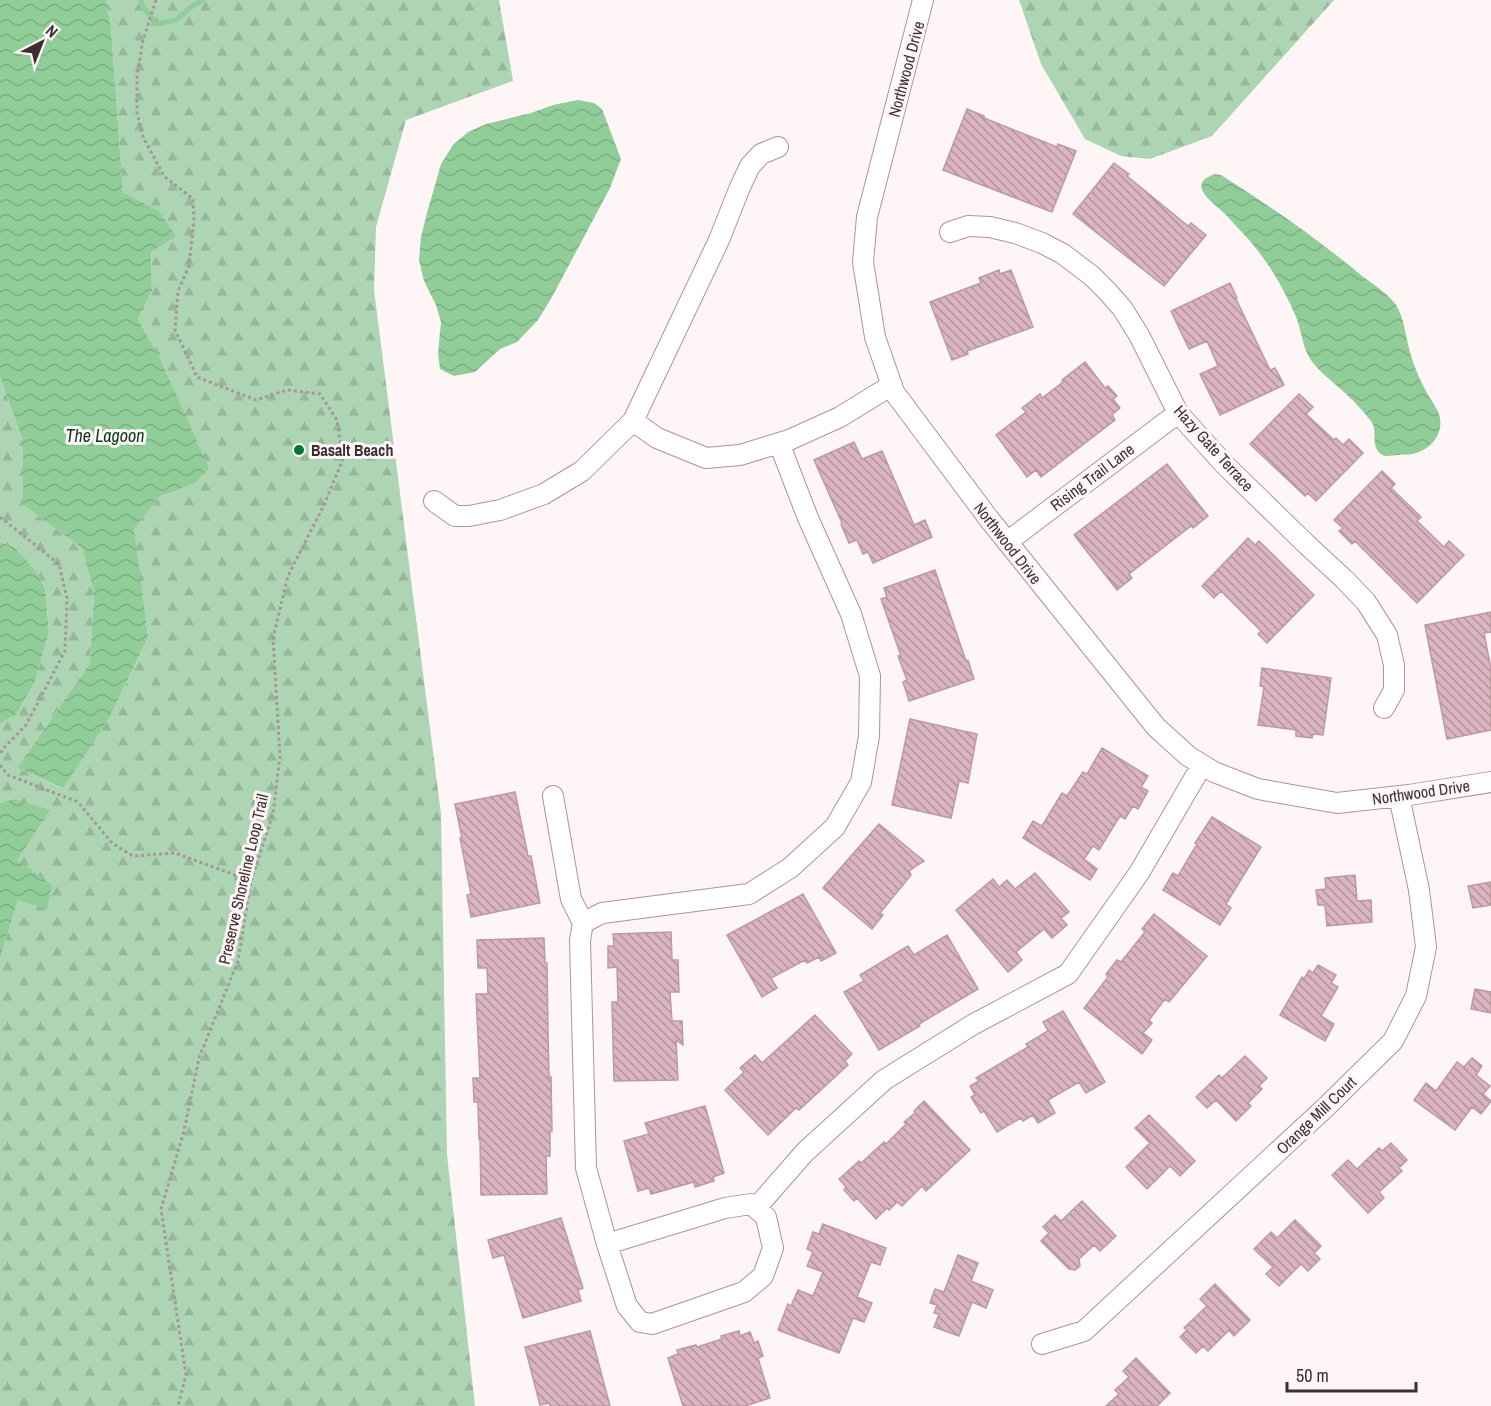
<svg xmlns="http://www.w3.org/2000/svg" width="1491" height="1406" viewBox="0 0 1491 1406" font-family="'Archivo Narrow',sans-serif">
  <style>
    .forest { fill: url(#forest-firs) }
    .water { fill: url(#water-waves) }
    .lines { fill: none; stroke-linecap: round; stroke-linejoin: round }
    .stream { stroke: #90cd99; stroke-width: 5 }
    .building { fill: url(#building-back-hatch); stroke: #bd99a3; stroke-width: 1.5 }
    .minor-casing { stroke: #b4909a; stroke-width: 22 }
    .path { stroke: #a3979a; stroke-width: 3; stroke-dasharray: 3 3; stroke-linecap: butt }
    .minor { stroke: #fff; stroke-width: 20 }
    .poi-dot { fill: #007a31; stroke: #fef5f7; stroke-width: 2 }
    .labels { text-anchor: middle; dominant-baseline: central; stroke-width: 6; stroke-linejoin: round; paint-order: stroke }
    .street-label { font-size: 16px; fill: #3d2e32; stroke: #fef5f7 }
    .poi-label { font-size: 16px; font-weight: bold; fill: #3d2e32; stroke: #fef5f7; text-anchor: start }
    .water-label { font-size: 18px; font-style: italic; fill: #0b3918; stroke: #fef5f7 }
  </style>
  <defs>
    <pattern id="forest-firs" width="22" height="20" patternUnits="userSpaceOnUse" patternTransform="scale(1.5)"><rect width="22" height="20" fill="#aed5b3"/><path d="M5 1l3.5 6h-7zM16 11l3.5 6h-7z" fill="#97b79a"/></pattern>
    <pattern id="water-waves" width="16" height="10" patternUnits="userSpaceOnUse" patternTransform="scale(1.5)"><rect width="16" height="10" fill="#90cd99"/><path d="M0 5q4-4 8 0t8 0" fill="none" stroke="#7db084"/></pattern>
    <pattern id="building-back-hatch" width="6" height="6" patternUnits="userSpaceOnUse" patternTransform="scale(1.5)"><rect width="6" height="6" fill="#dab4be"/><path d="M-1 5l2 2M0 0l6 6M5-1l2 2" fill="none" stroke="#b2939b"/></pattern>
  </defs>
  <rect width="100%" height="100%" fill="#fef5f7"/>
  <path class="forest" d="M106,0h393l14,81 -107,39 -30,107 -2,63 67,524 6,341 28,251h-475v-447l18,-59 -4,-101 -14,4v-79l16,-9 19,-33 14,-50 -4,-44 -8,-16 -23,-25 -14,-5v-165l23,64v64l59,43 12,44 -4,71 -73,105 45,20 47,-69 39,-82 -15,-107 26,-33 37,-14 12,-15 -48,-110 -22,-39 14,-28 -1,-40 7,-41 -35,-18 -12,-164z
    M1019,0h315l-122,136 -62,23 -29,-3 -36,-17 -44,-75z"/>
  <path class="water" d="M0,0h106l5,28 12,164 35,18 18,26 -25,16 1,39 -14,28 22,39 49,110 -13,15 -37,14 -25,32 14,108 -39,82 -46,69 -46,-20 73,-105 4,-71 -12,-44 -59,-43v-64l-23,-64z
    M578,100l16,3 8,6 19,50 -11,29 -58,109 -14,23 -21,22 -17,7 -25,23 -21,4 -14,-7 -2,-16 3,-31 -5,-17 -12,-24 -5,-21 2,-23 6,-24 14,-49 12,-19 15,-13 18,-8 45,-11 22,-8z
    M1215,174l6,1c49,31 95,63 140,100 10,8 28,19 35,30 8,13 9,28 13,43 4,17 12,35 21,50 3,5 7,10 9,16 6,19 -8,36 -27,40 -4,1 -9,0 -14,1 -7,0 -15,4 -20,-4 -7,-9 0,-20 -7,-30 -10,-13 -22,-25 -35,-36 -10,-9 -21,-17 -28,-30 -6,-12 -7,-26 -12,-38 -14,-34 -34,-65 -60,-91 -4,-5 -8,-9 -12,-13 -12,-11 -39,-29 -9,-39z
    M0,542l14,5 23,25 8,16 4,44 -14,50 -19,33 -16,9z
    M14,799l36,11 -33,50 35,25 -5,24 -29,-9 -18,59v-156z"/>
  <g class="lines">
    <path class="stream" d="M141,0v4l15,20 20,-4 15,-13 12,-7"/>
  </g>
  <path class="building" d="M967,109l17,7v2l73,29 1,-3 18,7 -24,61 -109,-42z
    M1114,163l15,11 -2,2 61,50 3,-3 15,12 -42,51 -91,-72z
    M999,270l1,4 11,-4 22,57 -66,24 1,3 -16,6 -22,-58 51,-19 -2,-5z
    M1230,283l7,15 -1,1 34,71 5,-2 9,17 -64,30 -20,-41 18,-8 -11,-25 -18,8 -18,-38z
    M1085,362l20,26 3,-2 9,10 -4,3 7,9 -8,7 3,5 -74,57 -5,-7 -9,7 -31,-42 30,-23 -4,-4 18,-14 2,4 21,-16 -1,-2z
    M1299,394l14,13 -7,7 28,26 2,-2 7,7 6,-6 14,14 -47,48 -8,-8 -3,3 -55,-52z
    M854,442l8,17 20,-8 32,74 11,-5 7,17 -59,26 -5,-11 -5,2 -6,-14 -8,3 -8,-19 1,-1 -28,-63z
    M1167,464l41,52 -15,12 -2,-2 -62,48 3,4 -15,12 -43,-55z
    M1382,471l13,13 -4,4 30,29 -4,4 27,26 5,-6 15,14 -47,48 -62,-62 -3,3 -13,-13 4,-3 -9,-8z
    M1248,538l7,7 4,-4 55,54 -47,48 -9,-9 3,-3 -40,-40 -7,7 -12,-12z
    M935,570l31,91 2,-1 6,19 -65,22 -6,-19 4,-2 -9,-24h3l-20,-57 6,-2 -3,-9z
    M1491,612v20l-7,1 7,36v61l-44,9 -22,-114z
    M1262,668l69,10 -8,57 -10,-1 -1,4 -16,-2v-6l-38,-5 6,-38 -4,-1z
    M910,719l67,15 -9,49 -9,-2 -8,37 -59,-13z
    M1102,748l46,28 -7,11 7,4 -10,18 -5,-3 -8,13 -5,-3 -21,34 -6,-4 -9,13 13,10 -7,11 -67,-42 10,-17 9,5 20,-33 5,3 16,-24 4,2z
    M515,792l13,64h3l9,47 -69,14 -4,-22 4,-1 -11,-56h2l-7,-34z
    M1212,817l49,30 -35,57 5,4 -11,17 -57,-35 10,-17 5,3 19,-32 -2,-1z
    M879,824l45,37 -15,10 2,4 -31,38 3,2 -11,14 -49,-41z
    M1035,873l34,39 -8,6 6,7 -15,13 -8,-9 -28,23 6,8 -14,12 -52,-62 37,-31 6,8 8,-7 8,9z
    M1355,875l2,26 14,-1 1,22 -45,4 -2,-21h-7l-2,-15 10,-1 -1,-11z
    M1491,882v23l-18,3 -5,-22z
    M803,894l33,59 -15,8 -2,-4 -12,6 -2,-3 -34,18 6,10 -15,9 -35,-62z
    M1154,914l53,42 -38,46 -4,-3 -16,21 3,3 -9,10 9,7 -10,14 -58,-46 24,-31 -2,-3 11,-14 4,2 24,-30 -3,-3z
    M671,932l1,28h6l1,32h-9l2,29h10l1,24 -7,-5 2,40 -64,1 -2,-79h6l-1,-35 -9,1v-22h6l-1,-12z
    M947,935l31,54 -59,35 1,2 -41,24 -35,-58 20,-11 -4,-6 48,-29 6,9z
    M544,938l1,25h2l1,69 1,45h2l1,54h-2v25h-4l1,38 -66,1 -1,-56h-1l-1,-37h-4l-1,-24h7l-4,-84h12l-1,-26h-9l-1,-28z
    M1318,965l18,10 -5,8 7,4 -17,29 13,8 -9,17 -45,-26 22,-38 2,2 5,-9 4,3z
    M1475,989l16,3v21l-20,-4z
    M1063,1011l42,71 -19,11 -7,-11 -31,18 7,13 -17,10 -5,-8 -10,6 -2,-3 -24,14 -13,-21 -3,2 -10,-16 4,-2 -5,-9 9,-5 -3,-3 52,-31 -2,-3 22,-13 -5,-9z
    M815,1015l37,39 -7,7 3,4 -49,45 -3,-2 -28,27 -43,-45 19,-18 -4,-4 15,-13 7,8z
    M1245,1056l22,22 -8,8 3,3 -14,14 3,3 -15,15 -20,-21 -9,8 -11,-11 23,-22 3,3z
    M1472,1058l10,8 -6,9 14,11 -7,8 8,7 -10,13 -9,-7 -17,23 -41,-30 12,-17 10,8 21,-29 7,5z
    M924,1101l46,49 -44,41 -4,-5 -20,20 -5,-4 -8,8 -2,-2 -11,11 -19,-21 -3,3 -10,-11 2,-3 -7,-8 20,-18 2,2 23,-21 2,2 20,-20 -2,-2 11,-9 -1,-2z
    M705,1106l19,67 -11,4 1,4 -19,6 -1,-5 -43,12 -2,-6 -11,3 -14,-50 25,-7 -4,-11z
    M1149,1115l46,46 -15,15 -10,-10 -23,23 -21,-22 24,-24 -15,-15z
    M1391,1143l16,17 -8,8 3,3 -23,21 5,6 -16,15 -36,-38 16,-15 9,9 22,-21 3,3z
    M1082,1201l34,35 -16,15 -6,-6 -15,14 1,7 -5,4 -6,-1 -28,-28 8,-8 -6,-6 12,-12 6,6z
    M561,1218l22,70 -5,2 3,11 -58,17 -19,-63 -11,3 -5,-18z
    M1295,1220l26,26 -7,7 6,6 -12,12 -7,-7 -22,22 -13,-12 7,-7 -19,-18 17,-17 6,6z
    M823,1224l63,24 -6,17 -9,-3 -14,35 15,6 -8,19 -11,-4 -14,35 -61,-23 10,-26 3,2 7,-16 15,6 10,-24 -16,-6 6,-14 -6,-3 6,-17 6,2z
    M958,1255l20,8 -7,18 22,9 -7,18 -14,-6 -13,34 -25,-9 5,-13 -5,-1 3,-8 -7,-2 5,-14 9,3z
    M1215,1284l35,36 -16,16 -5,-6 -21,21 -5,-5 -7,7 -16,-16 7,-7 -3,-2 23,-22 -7,-7z
    M590,1331l20,75h-60l-1,-3 -9,2 -15,-58z
    M739,1331l1,5 10,-4 4,11 4,-2 5,15 -5,2 12,40 -25,8h-62l-15,-48 10,-4 -1,-4 19,-5 1,2 25,-8 -1,-3z
    M1136,1358l34,35 -13,13h-51l13,-12 -4,-4 14,-13 -6,-6z"/>
  <g class="lines">
    <defs>
      <path id="minor" d="M923,0l-56,217 -4,45 12,75 19,55 95,127 167,208 32,29 26,16 44,17 79,14 72,-8 82,-13
        M950,232l18,-6 22,1 25,6 27,10 21,11 29,22 15,15 15,17 17,27 39,78 46,51 81,79 39,36 22,23 21,33 7,30v25l-10,18
        M633,421l24,17 49,20 34,-3 49,-15 51,-23 52,-32
        M434,501l21,15h14l31,-6 44,-16 38,-23 51,-50 86,-181 21,-53 10,-21 11,-12 17,-7
        M1007,542l171,-129
        M553,796l18,103 12,24
        M756,1208l49,-56 79,-72 90,-56 94,-50 71,-101 63,-108
        M607,1244l118,-36 26,-4 15,13 7,31 -10,28 -19,16 -92,32 -12,-2 -13,-16 -20,-62 -21,-76 -6,-228 3,-17 19,-10 147,-19 41,-26 45,-41 26,-45 8,-46 1,-60 -19,-62 -43,-96 -29,-75
        M1042,1344l42,-13 242,-224 67,-66 23,-45 10,-49 -7,-57 -20,-94"/>
    </defs>
    <use href="#minor" class="minor-casing"/>
    <path class="path" d="M156,0l-13,40 -6,36v37l6,24 21,39 29,23 1,20 -5,47 -11,25 -3,39 22,47 59,23 31,-10 33,4 17,26 6,39 -19,46 -36,71 -15,62 7,118 -7,58 -22,67 -13,80 -39,97 -15,73 -23,78 25,166 -8,31
      M0,517l59,47 8,34 -2,53 -39,74 -24,25 -2,4
      M0,765l8,10 70,27 34,41 21,13 42,-3 76,28"/>
    <use href="#minor" class="minor"/>
  </g>
  <circle class="poi-dot" cx="299" cy="450" r="6"/>
  <g class="labels">
    <g class="street-label">
      <text transform="translate(906 69) rotate(-75)">Northwood Drive</text>
      <text transform="translate(1214 448) rotate(48)">Hazy Gate Terrace</text>
      <text transform="translate(1092 477) rotate(-37)">Rising Trail Lane</text>
      <text transform="translate(1008 543) rotate(52)">Northwood Drive</text>
      <text transform="translate(1421 792) rotate(-8)">Northwood Drive</text>
      <text transform="translate(243 879) rotate(-77)">Preserve Shoreline Loop Trail</text>
      <text transform="translate(1316 1115) rotate(-44)">Orange Mill Court</text>
    </g>
    <g class="poi-label">
      <text x="311" y="450">Basalt Beach</text>
    </g>
    <g class="water-label">
      <text x="105" y="435">The Lagoon</text>
    </g>
  </g>
  <g transform="translate(42 42) rotate(42)" stroke="#fef5f7" stroke-width="4.5" paint-order="stroke">
  <path d="M0-4.5L10 22L0 15L-10 22Z" fill="#3d2e32"/>
  <text y="-9" font-size="16" font-weight="bold" text-anchor="middle" fill="#3d2e32">N</text>
  </g>
  <path d="M1287 1382v9h129v-9" fill="none" stroke="#3d2e32" stroke-width="3"/>
  <text x="1296" y="1382" font-size="18" fill="#3d2e32" stroke="#fef5f7" stroke-width="4.5" paint-order="stroke">50 m</text>
</svg>
